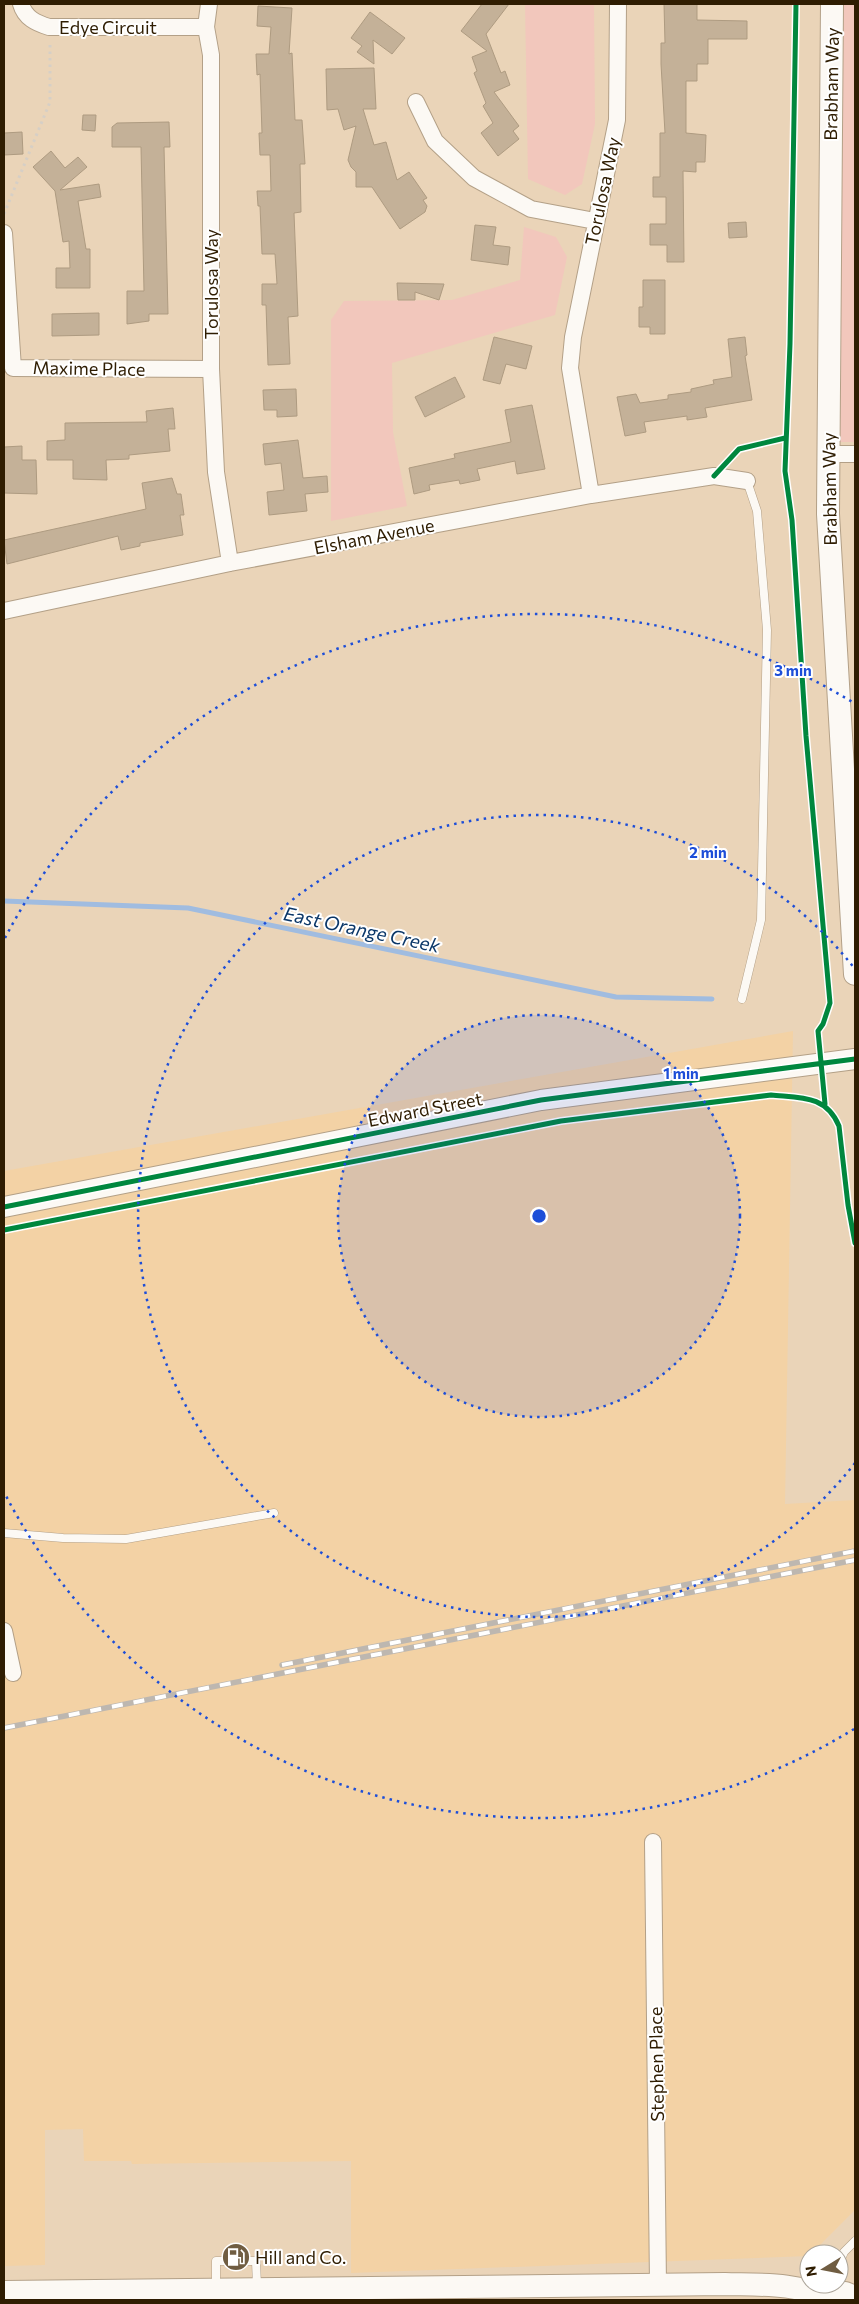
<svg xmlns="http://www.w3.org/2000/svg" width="859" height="2304" viewBox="0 0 859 2304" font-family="Commissioner,sans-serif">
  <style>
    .built { fill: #f3d2a5 }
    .green { fill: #f2c7bc }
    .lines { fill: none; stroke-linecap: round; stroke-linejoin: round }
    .stream { stroke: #a0bce0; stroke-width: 5 }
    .building { fill: #c4b198; stroke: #ae9b81 }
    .service-casing { stroke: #b3a087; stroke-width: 9 }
    .minor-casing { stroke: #b3a087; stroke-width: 18 }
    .tertiary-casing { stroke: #b3a087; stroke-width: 22 }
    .secondary-casing { stroke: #b3a087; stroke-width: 24 }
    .path { stroke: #d6cfc6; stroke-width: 3; stroke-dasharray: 2.5 4; stroke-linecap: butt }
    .service { stroke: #fcf9f4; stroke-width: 8 }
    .minor { stroke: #fcf9f4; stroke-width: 16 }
    .tertiary { stroke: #fcf9f4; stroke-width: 20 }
    .secondary { stroke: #fcf9f4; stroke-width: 22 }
    .rail-casing { stroke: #bdb7b0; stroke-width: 5.5 }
    .rail { stroke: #fff; stroke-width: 4; stroke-dasharray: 11; stroke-linecap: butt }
    .cycleway-casing { stroke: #fff; stroke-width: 8 }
    .cycleway { stroke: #00873e; stroke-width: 5 }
    .ring { fill: none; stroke: #1d4ed8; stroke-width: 2.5; stroke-dasharray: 2.5 5 }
    .labels { text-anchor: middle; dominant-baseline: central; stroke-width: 4; stroke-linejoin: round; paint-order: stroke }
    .street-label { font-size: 18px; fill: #2f1d02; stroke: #fff }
    .poi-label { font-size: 18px; fill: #2f1d02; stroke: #fff; text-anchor: start }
    .water-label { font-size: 19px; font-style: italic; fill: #0b3768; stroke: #fff }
    .centre { fill: #1d4ed8; stroke: #fff; stroke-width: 2.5 }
    .ring-label { font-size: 15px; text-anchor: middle; font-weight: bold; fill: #1d4ed8; stroke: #fff; stroke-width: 4; stroke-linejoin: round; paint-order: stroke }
  </style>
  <rect width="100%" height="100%" fill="#ead4b8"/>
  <path class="built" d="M793,1031l-8,473 70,-4v710l-46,46 -458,17v-112l-219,3 -1,-3h-47l-1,-32 -38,1v135l-41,1v-1095z"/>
  <path class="green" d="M525,4h69l1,120 -13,60 -17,11 -37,-16z
    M842,4h13v438h-15z
    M524,227l32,10 11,20 -12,58 -163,48 1,69 14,74 -76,15v-201l13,-19 108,-1 68,-20z"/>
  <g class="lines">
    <path class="stream" d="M4,901l184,7 428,89 96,2"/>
  </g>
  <path class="building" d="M482,4h27l-23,30 15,39 4,-2 5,14 -16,7 25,34 -6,5 6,8 -21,17 -17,-23 12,-10 -10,-17 3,-3 -12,-30 3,-2 -5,-14 15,-6 -26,-20z
    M664,4h33v16l50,1v18h-39v25h-11v17h-11v52l20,2 -1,27h-9v10l-13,-1 1,91h-17v-17h-17v-21h16v-27h-13v-20h7v-44h5l-4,-69v-21h4z
    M258,6l34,2 -3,46 3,-1 3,67h7l3,44h-5l1,48 -7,1 4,103 -10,1 2,47 -22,1 -2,-60h-4v-21h15l-2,-30h-13l-2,-48h-2l-1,-15h14l-1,-36h-10l-1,-22h3l-2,-59 -3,1 -1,-21h13l2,-27 -14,-1z
    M370,12l35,26 -13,16 -19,-14 1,24 -17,-12 5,-6 -11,-8z
    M374,68l2,41h-13l11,36 12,-3 11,38 12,-8 18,26 -4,2 4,6 -2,6 -25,17 -28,-42h-16v-15l-5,-5 -3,-7 8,-34 -12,4 -6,-21 -11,1 -1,-41z
    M83,115h13l-1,16 -13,-1z
    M169,122l1,25h-6l4,167h-19v7l-22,3v-33h17l-3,-144h-29v-20l5,-4z
    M22,132l1,22 -19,1v-22z
    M51,151l14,17 13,-11 9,10 -27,23 39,-6 2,13 -23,4 8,48h4v39h-34v-20h14l-1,-27 -6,1 -8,-51 -22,-24z
    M746,222l1,15 -18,1 -1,-15z
    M475,225l21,2 -3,18 17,2 -2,18 -37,-5z
    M643,280h22v54h-15v-7h-11v-20h4z
    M397,283h1l46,1 -5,16 -24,-8v8h-17z
    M99,313v22l-47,1v-22z
    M494,337l38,9 -6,23 -20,-5 -6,20 -17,-4z
    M745,337l2,18 -2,1 7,44 -47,8 2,9 -20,3v-4l-43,6 2,10 -21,4 -8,-39 19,-3 4,9 28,-4v-4l23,-3v-3l23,-5 -1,-4 19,-3 -4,-38z
    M455,377l10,20 -40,20 -10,-20z
    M296,389l1,27 -20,1v-7h-13l-1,-20z
    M532,405l13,64 -28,5 -2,-13 -38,8 3,11 -20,4 -1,-4 -30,5 1,5 -16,4 -5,-26 46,-10 -1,-4 57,-12 -6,-32z
    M173,408l2,21h-7l2,22 -41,4v4l-23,1 1,20 -34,-1v-19h-26v-19l18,-1v-17l82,-1 -1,-11z
    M298,440l5,38 24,-2 1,16 -23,2 2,17 -38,4 -2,-23 17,-2 -3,-27 -16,2 -2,-21z
    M22,446v14h14l1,34 -33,-1v-46z
    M172,478l5,16h4l3,21h-4l3,20 -43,8v3l-19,4 -3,-14 -111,28 -3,-24 142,-31 -4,-26z"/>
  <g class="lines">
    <defs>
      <path id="service" d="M742,999l19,-79 6,-290 -10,-119 -10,-30
        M4,1533l59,5 63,1 148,-26
        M244,2261h12l1,25
        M839,2263l5,-11 11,-11
        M216,2288v-27h12"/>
      <path id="minor" d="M21,4c4,14 15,19 28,23h157
        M209,4l-3,23 5,28v314l5,103 14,91
        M416,102l19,39 39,37 57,31 64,12
        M4,233l9,135 198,1
        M827,454h28
        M591,495l-21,-127 3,-31 44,-217 1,-116
        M4,611l226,-48 361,-68 123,-19 33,5
        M4,1631l9,42
        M653,1842l5,443"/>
      <path id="tertiary" d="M4,1207l537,-107 314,-41"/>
      <path id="secondary" d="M832,4l-4,510 27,460
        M4,2292l721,-8c27,1 79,-2 100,16
        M823,2298l22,-5 10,4"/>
    </defs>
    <use href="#service" class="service-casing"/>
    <use href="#minor" class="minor-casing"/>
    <use href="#tertiary" class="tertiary-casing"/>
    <use href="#secondary" class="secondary-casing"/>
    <path class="path" d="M4,214l46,-112v-61"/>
    <use href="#service" class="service"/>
    <use href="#minor" class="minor"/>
    <use href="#tertiary" class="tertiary"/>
    <use href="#secondary" class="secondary"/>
    <defs>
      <path id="rail" d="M282,1665l573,-114
        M4,1728l851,-168"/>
    </defs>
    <use href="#rail" class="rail-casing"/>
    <use href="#rail" class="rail"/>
    <defs>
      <path id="cycleway" d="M796,4l-6,340 -5,127 7,49 14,216 24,267 -7,21 -5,7 7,73
        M714,476l25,-27 46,-11
        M4,1207l537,-107 314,-41
        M4,1230l557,-109 210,-26c30,3 55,0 68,31l9,79 7,38"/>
    </defs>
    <use href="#cycleway" class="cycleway-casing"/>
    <use href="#cycleway" class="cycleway"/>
  </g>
  <circle cx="539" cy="1216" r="201" fill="#1d4ed8" fill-opacity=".12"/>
  <g class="ring">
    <circle cx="539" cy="1216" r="201"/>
    <path d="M855 1463A401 401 0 1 1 855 969"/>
    <path d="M854 1729A602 602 0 0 1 5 1494M5 938A602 602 0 0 1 854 703"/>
  </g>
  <defs>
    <symbol id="fuel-disc" viewBox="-11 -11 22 22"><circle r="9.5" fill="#705d42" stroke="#fff"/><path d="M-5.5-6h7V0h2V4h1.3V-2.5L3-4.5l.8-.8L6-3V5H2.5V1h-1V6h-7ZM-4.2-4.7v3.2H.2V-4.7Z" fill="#fff"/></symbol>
  </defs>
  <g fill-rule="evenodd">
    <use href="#fuel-disc" x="220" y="2241" width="32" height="32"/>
  </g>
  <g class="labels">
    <g class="street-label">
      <text x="108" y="27">Edye Circuit</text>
      <text transform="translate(831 84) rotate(-89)">Brabham Way</text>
      <text transform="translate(602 191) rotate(-78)">Torulosa Way</text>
      <text transform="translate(211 284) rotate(-90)">Torulosa Way</text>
      <text transform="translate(89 368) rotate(1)">Maxime Place</text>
      <text transform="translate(829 489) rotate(-91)">Brabham Way</text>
      <text transform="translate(374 536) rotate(-11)">Elsham Avenue</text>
      <text transform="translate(425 1109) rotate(-11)">Edward Street</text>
      <text transform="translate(656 2064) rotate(-91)">Stephen Place</text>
    </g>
    <g class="poi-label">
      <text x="255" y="2257">Hill and Co.</text>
    </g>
    <g class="water-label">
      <text transform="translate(362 929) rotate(12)">East Orange Creek</text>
    </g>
  </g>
  <circle cx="539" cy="1216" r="8" class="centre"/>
  <g class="ring-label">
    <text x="793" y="676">3 min</text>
    <text x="708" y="858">2 min</text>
    <text x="681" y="1079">1 min</text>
  </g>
  <rect width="859" height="2304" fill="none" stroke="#2f1d02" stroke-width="10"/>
  <g transform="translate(824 2269) rotate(260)"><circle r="24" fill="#ffffff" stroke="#aca59a"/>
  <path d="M0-4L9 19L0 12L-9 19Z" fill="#705d42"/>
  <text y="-8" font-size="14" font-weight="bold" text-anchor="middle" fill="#2f1d02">N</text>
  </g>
</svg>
